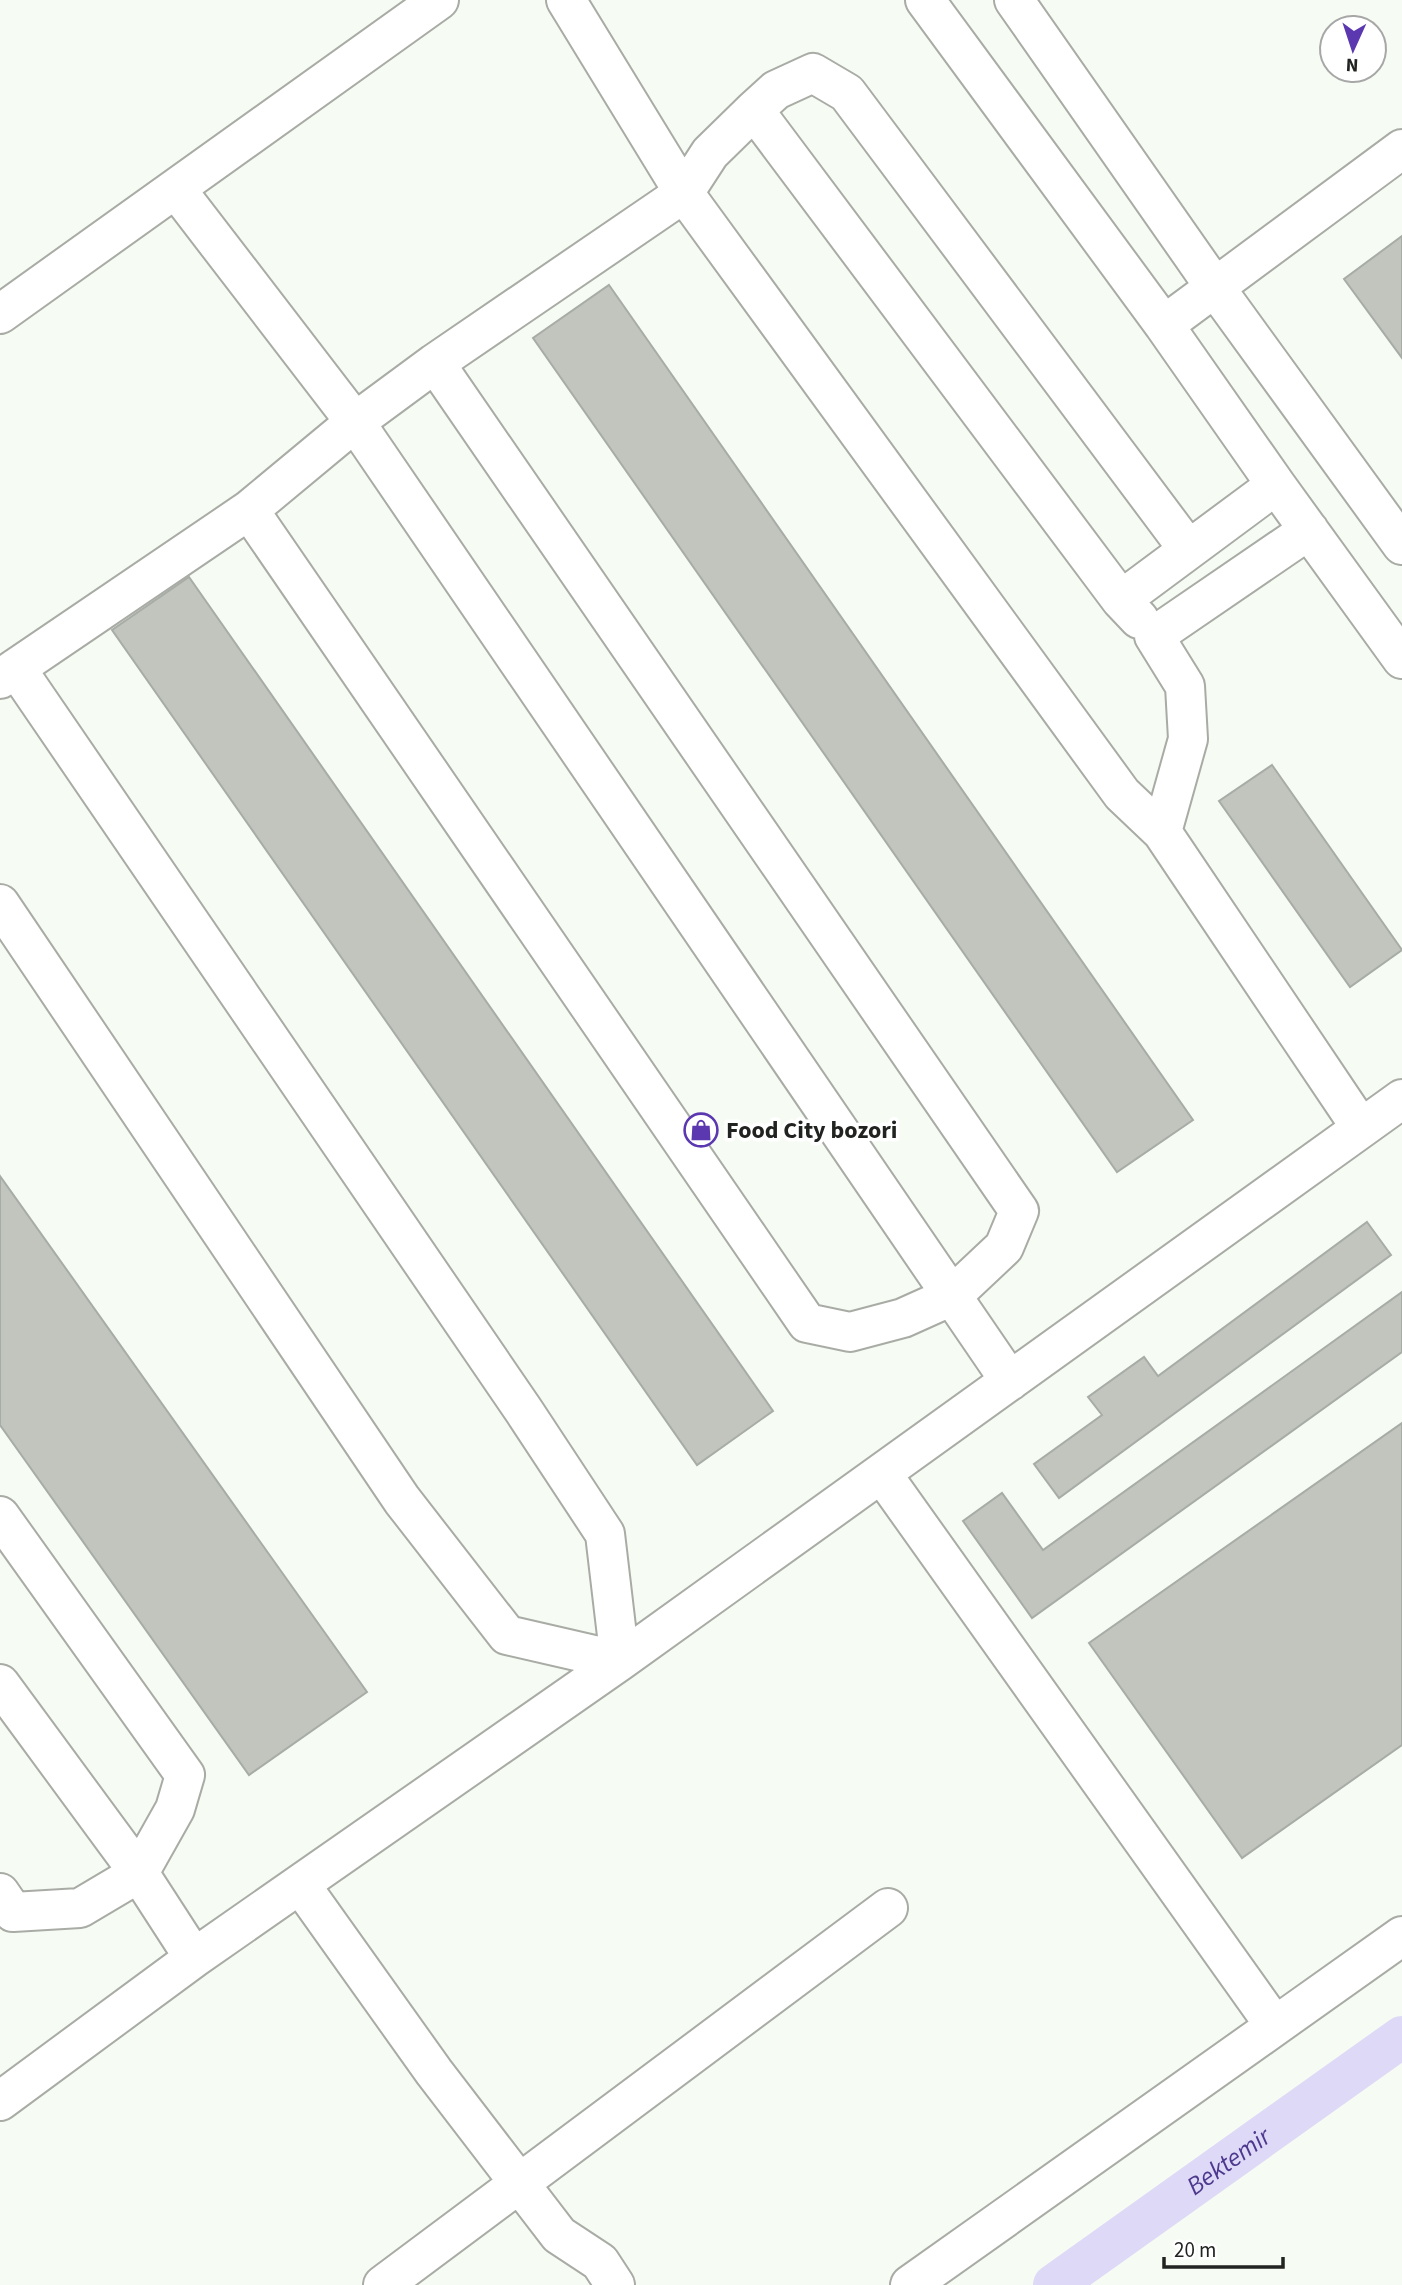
<svg xmlns="http://www.w3.org/2000/svg" width="1402" height="2285" viewBox="0 0 1402 2285" font-family="'Source Sans 3',sans-serif">
  <style>
    .lines { fill: none; stroke-linecap: round; stroke-linejoin: round }
    .canal { stroke: #ddd9f7; stroke-width: 42 }
    .building { fill: #c1c5be; stroke: #a8aca6; stroke-width: 2 }
    .minor-casing { stroke: #a8aca5; stroke-width: 42 }
    .minor { stroke: #fff; stroke-width: 38 }
    .labels { text-anchor: middle; dominant-baseline: central; stroke-width: 7; stroke-linejoin: round; paint-order: stroke }
    .poi-label { font-size: 24px; font-weight: bold; fill: #212320; stroke: #fff; text-anchor: start }
    .water-label { font-size: 26px; font-style: italic; fill: #4e388d; stroke: #fff }
  </style>
  <rect width="100%" height="100%" fill="#f6fbf3"/>
  <g class="lines">
    <path class="canal" id="s1" d="M1054,2285l348,-248"/>
  </g>
  <path class="building" d="M1402,236v122l-58,-79z
    M609,285l584,835 -76,52 -584,-834z
    M189,577l584,834 -76,54 -585,-835z
    M1272,765l130,185 -52,37 -131,-186z
    M0,1176l367,516 -118,83 -249,-350z
    M1367,1222l24,33 -332,243 -25,-34 68,-49 -14,-18 56,-40 14,19z
    M1402,1292v60l-370,266 -69,-97 39,-28 41,57z
    M1402,1423v322l-160,113 -153,-215z"/>
  <g class="lines">
    <defs>
      <path id="minor" d="M925,0l239,325 112,160 126,174
        M1014,0l200,286 188,259
        M754,110l-44,43 -26,40 438,601 40,38
        M176,189l179,233 655,959
        M0,314l439,-314
        M1164,325l238,-176
        M249,510l558,813 43,9 53,-14 49,-22 52,-49 15,-36 -584,-848
        M1309,530l-155,106 31,50 3,53 -26,93 199,296
        M1121,600l-367,-490 22,-20 37,-17 34,20 341,456
        M1139,619l-18,-19 155,-115
        M0,679l249,-169 106,-88 80,-59 249,-170 -118,-193
        M0,904l402,596 105,135 113,26 -15,-127 -81,-123 -508,-743
        M882,1474l393,552
        M0,1516l185,259 -10,34 -36,64 -59,35 -67,4 -13,-19
        M0,1684l139,189 55,85
        M300,1884l134,188 125,163 41,27 15,23
        M0,2101l194,-143 426,-297 782,-562
        M383,2285l505,-377
        M910,2285l492,-349"/>
    </defs>
    <use href="#minor" class="minor-casing"/>
    <use href="#minor" class="minor"/>
  </g>
  <defs>
    <symbol id="shop-ring" viewBox="-11 -11 22 22"><circle r="9.5" fill="#fff" stroke="#5b38b0" stroke-width="1.5"/><path d="M-5-2.5h2.3a2.7 3.5 0 0 1 5.4 0H5L5.5 6h-11ZM-1.5-2.5h3a1.5 2.3 0 0 0-3 0Z" fill="#5b38b0"/></symbol>
  </defs>
  <g fill-rule="evenodd">
    <use href="#shop-ring" x="682" y="1111" width="38" height="38"/>
  </g>
  <g class="labels">
    <g class="poi-label">
      <text x="726" y="1130">Food City bozori</text>
    </g>
    <g class="water-label">
      <text stroke="none"><textPath href="#s1" startOffset="214">Bektemir</textPath></text>
    </g>
  </g>
  <g transform="translate(1353 49) rotate(183)"><circle r="33" fill="#ffffff" stroke="#a6a7a6" stroke-width="2"/>
  <path d="M0-5L12 26L0 18L-12 26Z" fill="#5b38b0"/>
  <text y="-10" font-size="19" font-weight="bold" text-anchor="middle" fill="#212320">N</text>
  </g>
  <path d="M1164 2257v10h119v-10" fill="none" stroke="#212320" stroke-width="3.5"/>
  <text x="1174" y="2257" font-size="21" fill="#212320" stroke="#ffffff" stroke-width="5" paint-order="stroke">20 m</text>
</svg>
